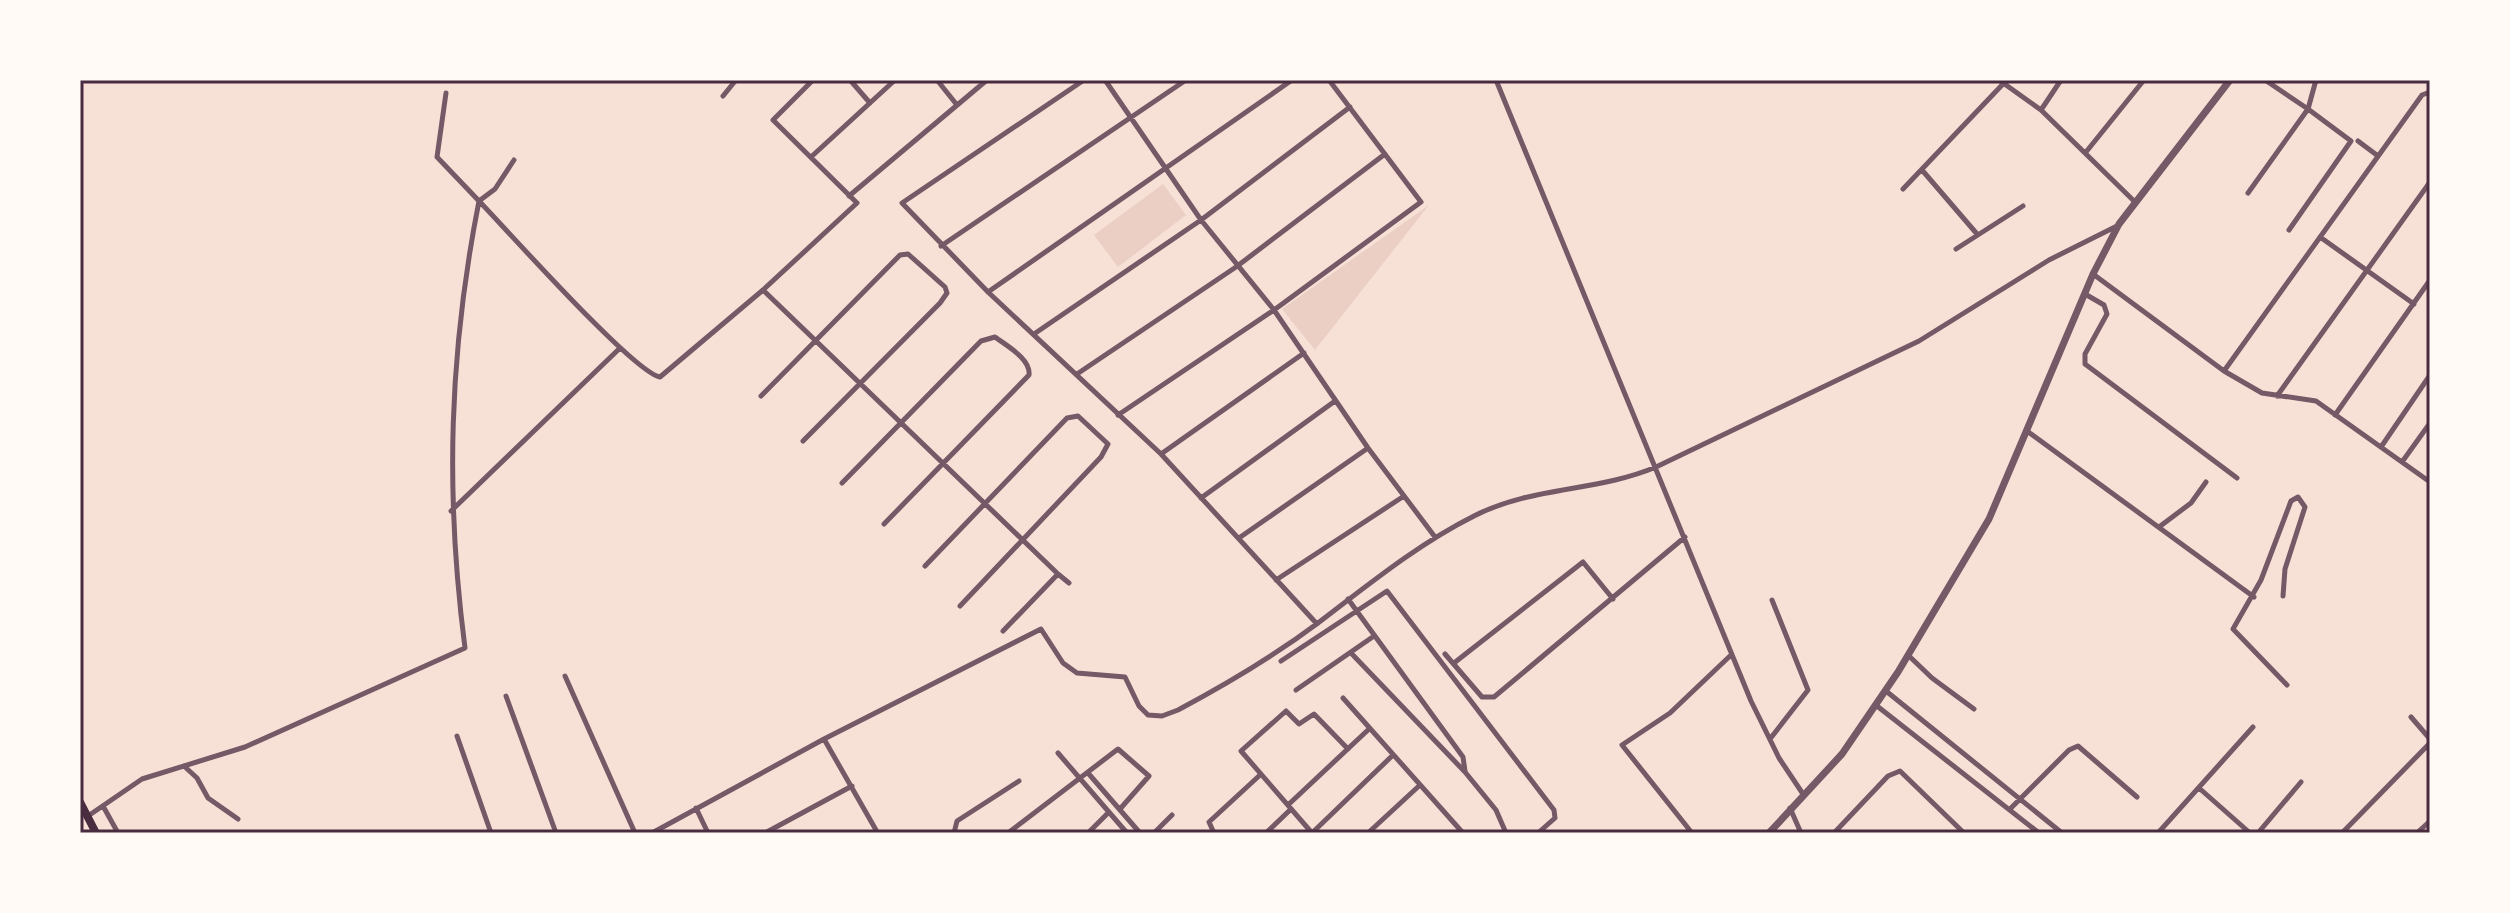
<svg xmlns="http://www.w3.org/2000/svg" width="2510" height="913" viewBox="0 0 2510 913" font-family="'Noto Sans',sans-serif">
  <style>
    .green { fill: #ebcfc5 }
    .lines { fill: none; stroke-linecap: round; stroke-linejoin: round }
    .minor { stroke: #755966; stroke-width: 5 }
    .tertiary { stroke: #755966; stroke-width: 7 }
    .primary { stroke: #4a2c40; stroke-width: 8 }
    .neatline { fill: none; stroke: #4a2c40; stroke-width: 3 }
  </style>
  <rect width="100%" height="100%" fill="#f7e1d7"/>
  <path class="green" d="M1163,184l23,31 -68,52 -24,-32z
    M1429,205l-114,145 -33,-41z"/>
  <g class="lines">
    <path class="minor" d="M850,80l20,23
      M937,80l20,25
      M1084,80l-182,123 86,89 173,162 156,170
      M1105,80l96,140 73,90 94,138 67,89
      M1496,80l255,621 28,57 24,36
      M1999,80l42,30 94,92
      M723,96l13,-16
      M2041,110l20,-30
      M2358,141l20,15
      M2086,152l58,-72
      M811,157l84,-77
      M514,160l-19,29 -16,12c28,29 155,172 181,176l103,-87 94,-87 -84,-83 40,-40
      M1922,170l55,64
      M1903,189l100,-105
      M2248,193l60,-84 -43,-29
      M849,196l138,-116
      M2289,230l62,-89 -43,-32 8,-29
      M2320,237l94,67
      M941,246l245,-166
      M1956,249l67,-43
      M2093,274l131,97 38,22 54,8 114,81
      M763,290l295,284 -55,57
      M988,292l304,-212
      M2085,294l19,11 3,9 -22,40v10l152,114
      M1034,334l167,-114 149,-113
      M2224,371l198,-276 8,-3
      M1077,374l159,-107 149,-113
      M761,396l139,-141 8,-1 37,33 2,6 -7,10 -137,138
      M2277,396l153,-214
      M1118,415l156,-105 147,-108 -92,-122
      M2335,415l95,-135
      M2027,431l227,166
      M2381,447l49,-72
      M1161,454l143,-101
      M2402,462l28,-39
      M842,483l139,-142 14,-4c12,9 36,22 34,38l-145,149
      M1201,498l134,-97
      M451,511l169,-163
      M2159,527l32,-24 15,-21
      M1239,538l129,-90
      M925,566l142,-148 11,-2 30,28 -7,13 -141,149
      M1058,574l11,9
      M1276,580l128,-84
      M2283,596l2,-27 20,-62 -7,-10 -7,4 -30,79 -28,49 54,56
      M1348,599l115,158 2,14
      M1351,653l114,119 31,38 10,23
      M1445,654l37,43h12l191,-160
      M1908,655l24,23 42,31
      M1281,661l106,-70 167,219 1,8 -17,15
      M1454,663l129,-101 30,37
      M565,676l70,157
      M1296,690l78,-54
      M1886,691l176,142
      M506,696l50,137
      M1343,698l120,135
      M1877,706l162,127
      M2411,717l19,22
      M457,736l34,97
      M824,739l52,91
      M1770,739l38,-49 -36,-90
      M1058,753l69,80
      M184,766l13,12 11,20 30,21
      M1088,773l52,60
      M2199,788l51,45
      M1288,805l81,-76
      M103,806l15,27
      M696,808l12,25
      M1790,808l11,25
      M2011,808l58,-58 9,-4 59,51
      M88,816l54,-37 103,-32 220,-99c-20,-154 -16,-295 14,-447l-42,-44 9,-64
      M652,833l172,-94 217,-110 22,34 14,10 48,4 14,29 9,9 14,1 16,-6c49,-26 96,-54 140,-87 50,-38 100,-79 156,-107 58,-30 123,-24 182,-49l263,-126 130,-81 70,-35
      M765,833l87,-47
      M954,833l3,-12 62,-40
      M1008,833l110,-84 31,27 -29,33
      M1088,833l21,-21
      M1154,833l18,-18
      M1214,833l-5,-11 51,-47
      M1266,833l25,-24
      M1312,833l-71,-82 45,-40 13,13 15,-10 34,35
      M1312,833l81,-78
      M1368,833l52,-48
      M1692,833l-70,-88 48,-32 61,-58
      M1834,833l54,-57 12,-5 64,62
      M2158,833l95,-106
      M2258,833l43,-51
      M2342,833l88,-90
      M2417,833l13,-12"/>
    <path class="tertiary" d="M1769,833l73,-79 56,-82 91,-153 104,-245 26,-50 111,-144"/>
    <path class="primary" d="M80,802l16,31"/>
  </g>
  <rect width="2510" height="913" fill="none" stroke="#fffaf5" stroke-width="164"/>
  <rect x="82" y="82" width="2346" height="749" class="neatline"/>
</svg>
